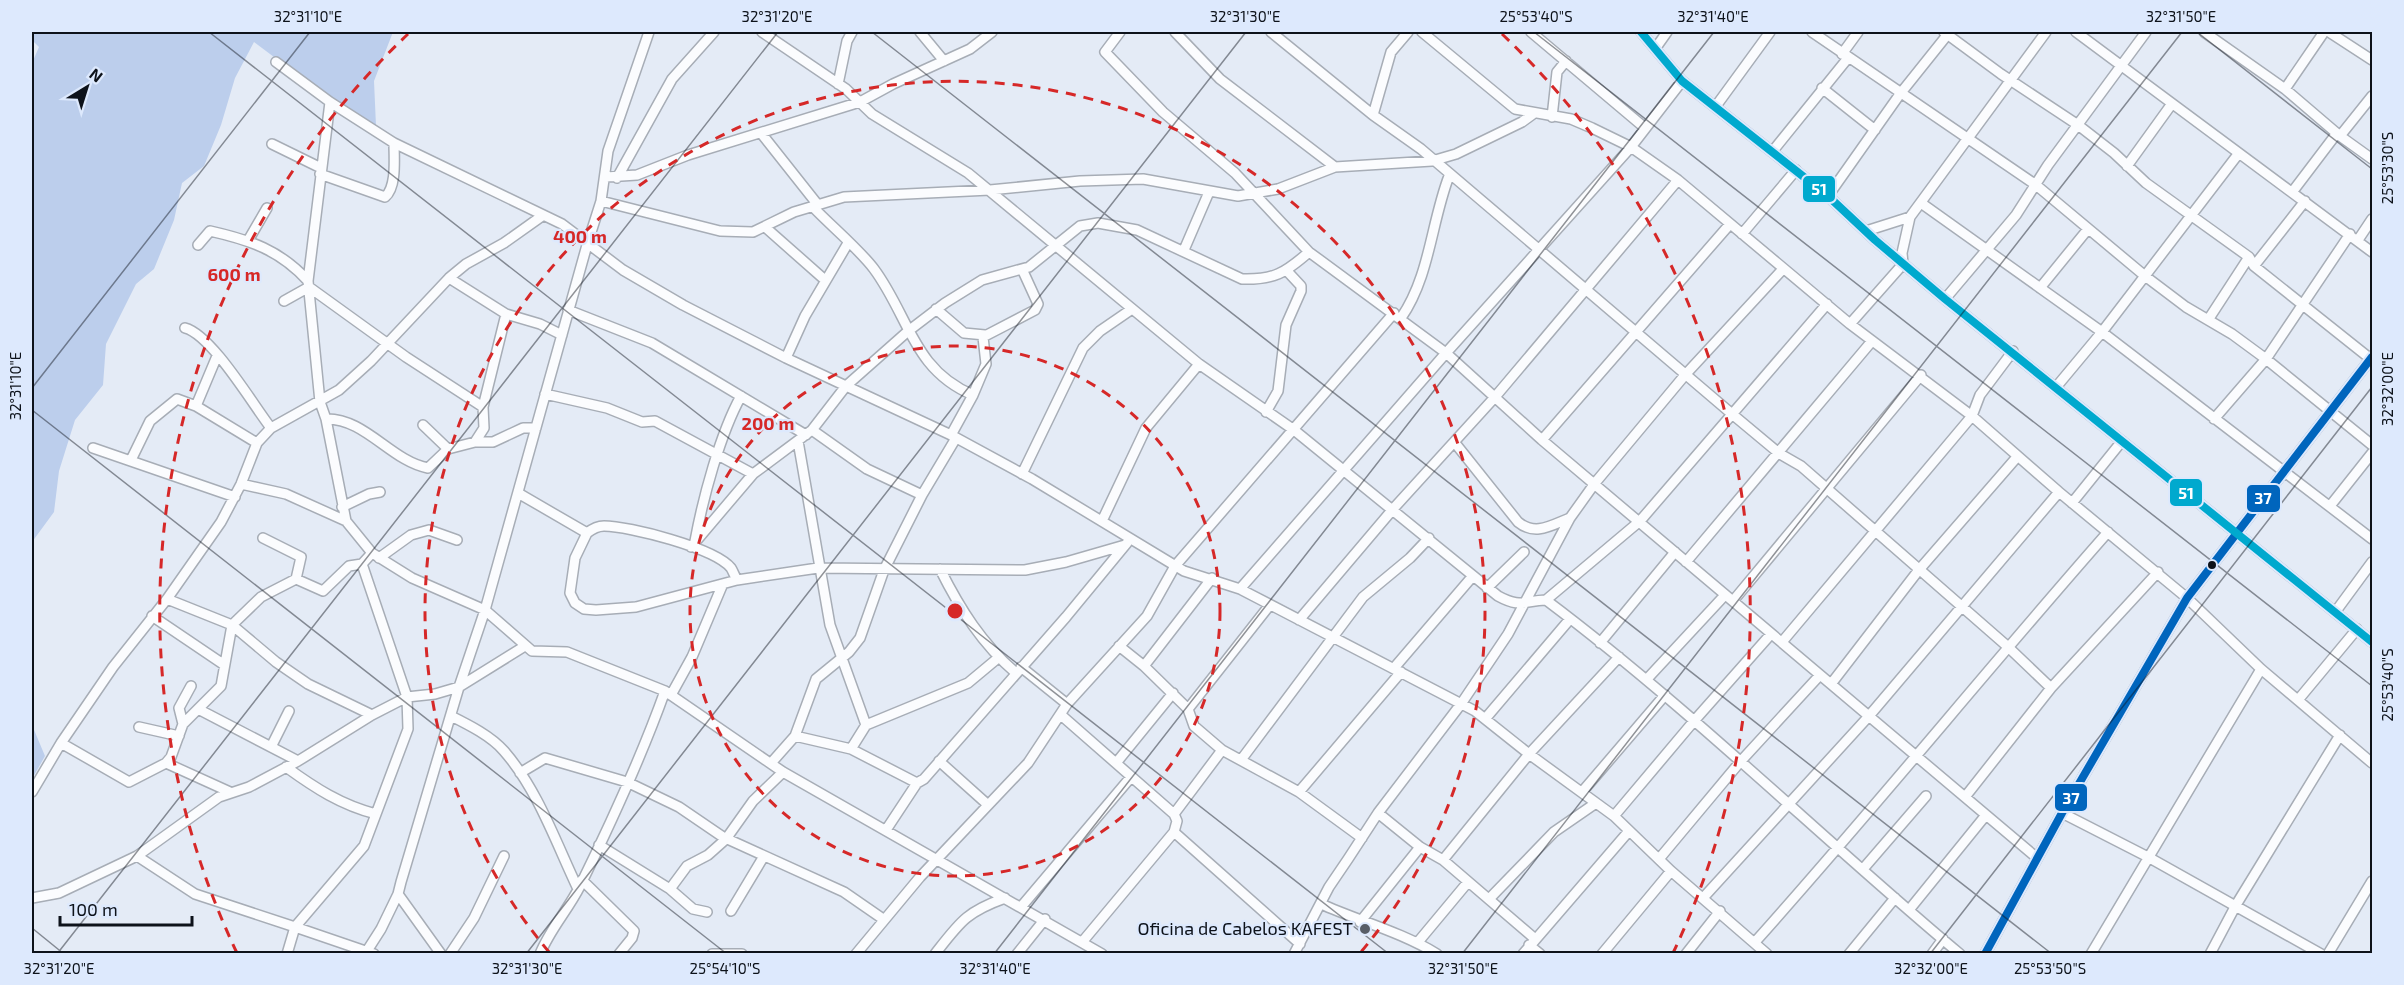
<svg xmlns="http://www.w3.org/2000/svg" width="2404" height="985" font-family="'Exo 2',sans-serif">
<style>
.green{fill:#bcceec}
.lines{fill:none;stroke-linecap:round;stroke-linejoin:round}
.minor-casing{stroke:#a7adb6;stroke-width:12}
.minor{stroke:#fbfcfe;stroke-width:9}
.bus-1-casing{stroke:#dde9fd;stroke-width:12}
.bus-2-casing{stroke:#dde9fd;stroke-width:12}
.bus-1{stroke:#0065bd;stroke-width:8}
.bus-2{stroke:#00a9ce;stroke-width:8}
.ticks{fill:none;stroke:#0d121a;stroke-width:1.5;stroke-opacity:0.45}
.ring{fill:none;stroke:#d62828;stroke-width:3;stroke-dasharray:10 8}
.bus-dot{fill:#0d121a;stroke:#dde9fd;stroke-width:2}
.poi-dot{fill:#585e67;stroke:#dde9fd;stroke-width:2}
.labels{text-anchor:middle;stroke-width:4.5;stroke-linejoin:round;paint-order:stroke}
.poi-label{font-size:18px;fill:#0d121a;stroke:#dde9fd;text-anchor:end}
.centre{fill:#d62828;stroke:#dde9fd;stroke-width:3}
.ring-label{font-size:18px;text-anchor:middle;font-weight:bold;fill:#d62828;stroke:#dde9fd;stroke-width:4.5;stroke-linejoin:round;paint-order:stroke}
.line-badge{stroke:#dde9fd;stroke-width:2}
.badge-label{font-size:16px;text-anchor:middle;font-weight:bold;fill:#fff}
.neatline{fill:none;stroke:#0d121a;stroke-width:2}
.ticks-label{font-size:15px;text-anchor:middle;fill:#0d121a}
</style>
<rect width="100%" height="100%" fill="#e4ebf6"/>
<path class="green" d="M32,32h361l-19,49 2,45 -66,-42 -56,-42 -19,36 -14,47 -17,41 -22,17 -8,37 -20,49 -18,15 -30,60 -3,41 -28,35 -16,51 -5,41 -22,30v-479l7,-16 -7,-7z
M32,725l13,31 -13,23z"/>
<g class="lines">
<defs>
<path id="minor" d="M762,32l84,57 26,25 96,59 231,191 95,66 204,166c22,12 25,5 48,4 145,109 274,237 414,354
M920,32l24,29
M1120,32l-15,20 58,60 72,61 74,79 137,101 96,87 495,418
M1175,32l45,47 115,88
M1271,32l102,83 48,34 311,265 48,40 21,12 206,180 44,42
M1422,32l93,77 56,10 21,9 39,19 47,33 172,144 122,92 87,76 128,106 74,71 111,94
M1531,32l114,96
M1641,32l41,49 146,115 47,44 70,59 427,343
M1812,32l224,153 109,91 41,31 46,27 34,25 106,86
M1944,32l57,42 77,51 36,28 32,30 103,74 5,9 118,94
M2076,32l296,220
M2204,32l81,57 55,47 32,23
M2329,32l43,28
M1655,49l12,-17
M1842,54l16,-22
M276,62l54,40 64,41 168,81 61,46 60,35 103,53 165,77 81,44 152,92 56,18 235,122 54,43 85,62 57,55 96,83
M838,84l9,-43 5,-9
M1822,88l53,42
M2285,89l39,-57
M1716,106l54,-74
M1373,115l18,-63 17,-20
M1552,117l5,-45 9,-11
M761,133l57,72
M2340,136l32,-40
M272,144l49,24
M1772,152l76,-94
M2127,166l44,-61
M320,174l65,23c12,-10 9,-39 9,-54
M606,177l31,-2 51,-20 172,-53 33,-18 77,-35 22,-17
M617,178l55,-99 42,-47
M2293,191l44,-58
M1828,196l72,-102 48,-60
M601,201l119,30 33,1 41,-20 50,-15 146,-7 90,-9 63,-2 95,17 40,-7 57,-22 97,-6 24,-7 66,-32 11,-8
M1921,203l181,129 270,207
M813,207c17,18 47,43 61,62 35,47 39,101 99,126
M765,227l60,53
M1866,231l44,-14
M1742,234l54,-64
M249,239l18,-31
M2358,240l14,-21
M198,245l12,-14c40,9 70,19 98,50
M1184,250l25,-58
M2254,266l51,-65
M449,278l57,36 34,10 22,11
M2040,288l48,-59
M1945,299l71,-84 32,-50 98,-133
M284,301l25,-14 97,70 77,50 1,21 -9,14
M936,309l28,24 21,2
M568,310l84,33 154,92
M1401,318c29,-42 30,-95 48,-142
M2208,320l41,-63
M1850,324l53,-60 -1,-11 8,-36 136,-185
M185,328c27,7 68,77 86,100
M786,358l19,-42 43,-73
M2057,386l45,-54 137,-179
M545,394l62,14 35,14 13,-1 98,53
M196,406l21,-50
M483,407l23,-93
M1266,412l12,-21 8,-66 15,-34v-5l-14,-15
M326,419c39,-1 65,42 102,49l20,-19 27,-7h18l30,-14h13
M2214,419l52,-60 84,-125
M423,425l25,24
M812,430l55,39 55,26
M951,435l22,-40 13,-31 -3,-27 52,-27 3,-6 -16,-35
M1542,440l188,-216
M798,441l32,184 36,100
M1455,443l63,79c17,14 32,4 52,-4
M93,448l142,49
M131,460l19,-39 27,-22 19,7 61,37
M1022,474l61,-126 17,-17 32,-22
M241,484l45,10 60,27
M518,493l69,40
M2072,503l50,-62
M2330,506l42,-53
M342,507l27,-13 11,-2
M1102,521l44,-93 53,-64
M263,538l38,19 -5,22
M695,541c8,-43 25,-107 46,-145
M691,547l62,-73 59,-44 34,-44 61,-54 38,-29 37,-23 47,-13 51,-41 18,-3 39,7 105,49c32,1 43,-6 67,-27
M372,553l40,25 73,32 47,41 35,1 98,39 118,81 319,182
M379,558l32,-23 18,-5 28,10
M1686,562l186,-221
M940,569c20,40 42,75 76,104
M1212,578l-68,88 44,43 6,17 28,24 77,42 63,46
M737,580c-2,-3 -4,-9 -6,-12 -16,-20 -102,-42 -127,-42 -7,0 -12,3 -17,7l-12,25 -5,35 5,10 9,6 12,1 40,-3 101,-27 81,-12 207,2 41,-8 59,-17
M1487,588l37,-36
M1240,589l206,-236 185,-206 51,-66
M167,599l65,26 44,37 32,22 64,31
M1546,600l94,-79 187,-217
M1733,601l188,-226
M2336,611l36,-49
M152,616l71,48
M1299,620l94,-111 102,-112 183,-217
M1782,642l190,-226 8,-21 33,-44
M1600,643l75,-91
M1119,646l25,20
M1021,667l46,37
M1394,668l78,-91
M1647,679l78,-84
M1831,684l87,-113 99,-114
M671,695l21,-38 30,-71
M2298,700l59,-71
M198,709l100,52
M1188,709l81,-103
M1061,715l113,99 3,7 -3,11 -91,109
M451,716c18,9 40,20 53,35 34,39 52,92 74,138
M1485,719l85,-100
M183,724l-4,-16 12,-22
M139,727l40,9
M795,736l56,13 66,34 7,-4 142,-162 61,-74
M61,743l68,39 37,-19 5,-6 12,-33 38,-38 11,-61 29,-28 35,-18 27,12 26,-25 13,-2
M271,747l18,-36
M851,749l15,-24 102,-42 30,-25
M1241,760l122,-163 47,-39 19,-20
M939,761l48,43
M772,762l23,-26 21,-57 33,-27 11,-14 24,-68 38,-75 34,-57
M166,763l64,29
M1116,763l57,-70
M286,767c29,21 55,38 90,47
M520,773l25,-15 82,24 52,25 44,30 121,55 39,27
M32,792l29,-49 52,-76 54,-68 54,-77 20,-38 16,-41 14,-15 68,-38 32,-29 78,-83 17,-14 38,-21 38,-27
M1299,792l102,-120
M1582,792l83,-97
M1965,797l86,-109 107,-116
M1378,813l42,34 23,13 91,78
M2062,813l86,44 173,97
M1174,814l48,-64
M1614,816l80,-95 77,-87
M886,830l31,-47
M1174,832l126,112
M599,845l71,44 23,20 14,3
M137,856l58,38 100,33 69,-81 44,-117 -1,-32 -45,-133 10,-11 -26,-32 -20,-102 -6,-17 -12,-121 22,-179
M1659,859l81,-97 80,-87
M1443,860l86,-106 90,-97
M1863,869l63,-73
M582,880l52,51 -2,7 -13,16
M670,889l17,-23 21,-11 18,-16 27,-38 30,-29
M32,898l27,-5 78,-37 82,-59 30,-10 49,-26 74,-46 35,-18 28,-3 24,-7 26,-77 102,-365 14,-44 7,-50 41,-119
M1490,898l64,-66 42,-29
M1703,898l166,-182 190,-224
M1321,904c38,17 80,28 116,50
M1021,907l110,-130
M1909,910l77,-95
M731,911l33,-55
M1360,922l60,-75
M1418,942l50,-60
M1755,942c120,-134 234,-275 353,-410
M1529,945l11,9
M287,954l8,-27 79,27
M365,954l16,-25 17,-35
M441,954l-43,-60 3,-12 58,-195 66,-41
M450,954l24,-36 30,-62
M540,954c10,-25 28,-44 40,-68 31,-63 61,-128 85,-195
M712,954h30
M856,954l64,-77 108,-114 39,-59 80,-88 28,-50 219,-253
M935,954c25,-32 31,-42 70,-56
M1017,954l28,-35
M1294,954l35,-67 19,-28 30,-46 83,-109 47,-70 62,-116 25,-35 90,-108 98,-106
M1523,954l106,-123
M1602,954l69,-83
M1686,954l34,-43
M1849,954l46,-56
M1932,954l11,-15
M1985,954l77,-141 125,-215 185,-241
M2091,954l170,-285
M2210,954l26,-49 104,-170
M2328,954l44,-73"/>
</defs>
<use href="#minor" class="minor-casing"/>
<use href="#minor" class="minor"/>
<defs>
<path id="bus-1" d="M1985,954l77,-141 125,-215 185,-241"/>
<path id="bus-2" d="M1641,32l41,49 146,115 47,44 70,59 427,343"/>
</defs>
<use href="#bus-1" class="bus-1-casing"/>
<use href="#bus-2" class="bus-2-casing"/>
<use href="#bus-1" class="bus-1"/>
<use href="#bus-2" class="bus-2"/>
</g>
<path class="ticks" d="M209,32l1180,922M872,32l1180,922M1534,32l838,654M2197,32l175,137M32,388l278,-356M32,410l695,544M32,928l32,26M57,954l721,-922M526,954l720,-922M994,954l720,-922M1462,954l720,-922M1930,954l442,-567"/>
<g class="ring">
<circle cx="955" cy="611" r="265"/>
<path d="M549 952A530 530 0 1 1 1361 952"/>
<path d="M237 953A795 795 0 0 1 408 34M1502 34A795 795 0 0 1 1673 953"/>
</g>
<circle class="bus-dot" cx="2212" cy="565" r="5"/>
<circle class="poi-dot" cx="1365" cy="929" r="6"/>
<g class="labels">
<g class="poi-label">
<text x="1353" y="935">Oficina de Cabelos KAFEST</text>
</g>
</g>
<circle cx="955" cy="611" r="9" class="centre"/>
<g class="ring-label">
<text x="580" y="243">400 m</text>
<text x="234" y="281">600 m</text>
<text x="768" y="430">200 m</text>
</g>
<g class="line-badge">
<rect x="1802" y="175" width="34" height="28" rx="6" fill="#00a9ce"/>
<rect x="2169" y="478" width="34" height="29" rx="6" fill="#00a9ce"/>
<rect x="2246" y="484" width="35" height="29" rx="6" fill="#0065bd"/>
<rect x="2054" y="783" width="34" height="29" rx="6" fill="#0065bd"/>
</g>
<g class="badge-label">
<text x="1819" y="195">51</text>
<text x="2186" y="499">51</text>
<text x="2263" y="504">37</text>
<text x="2071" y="804">37</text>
</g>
<rect width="2404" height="985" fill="none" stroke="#dde9fd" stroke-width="66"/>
<g transform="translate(87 87) rotate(38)" stroke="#dde9fd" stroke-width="4.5" paint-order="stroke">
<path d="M0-4.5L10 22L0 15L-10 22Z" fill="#0d121a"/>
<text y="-9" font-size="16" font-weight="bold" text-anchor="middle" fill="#0d121a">N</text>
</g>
<path d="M60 916v9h132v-9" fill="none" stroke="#0d121a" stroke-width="3"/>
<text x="69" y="916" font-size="18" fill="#0d121a" stroke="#dde9fd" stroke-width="4.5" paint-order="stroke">100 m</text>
<rect x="33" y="33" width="2338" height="919" class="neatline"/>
<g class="ticks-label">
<text x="308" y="22">32°31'10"E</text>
<text x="777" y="22">32°31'20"E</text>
<text x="1245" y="22">32°31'30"E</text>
<text x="1536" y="22">25°53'40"S</text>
<text x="1713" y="22">32°31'40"E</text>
<text x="2181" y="22">32°31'50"E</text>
<text transform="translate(2388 168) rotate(-90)" y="5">25°53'30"S</text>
<text transform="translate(16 386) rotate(-90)" y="5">32°31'10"E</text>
<text transform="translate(2388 389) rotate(-90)" y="5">32°32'00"E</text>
<text transform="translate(2388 685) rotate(-90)" y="5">25°53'40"S</text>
<text x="59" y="974">32°31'20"E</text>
<text x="527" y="974">32°31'30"E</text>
<text x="725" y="974">25°54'10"S</text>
<text x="995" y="974">32°31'40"E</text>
<text x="1463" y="974">32°31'50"E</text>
<text x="1931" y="974">32°32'00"E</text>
<text x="2050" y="974">25°53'50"S</text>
</g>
</svg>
